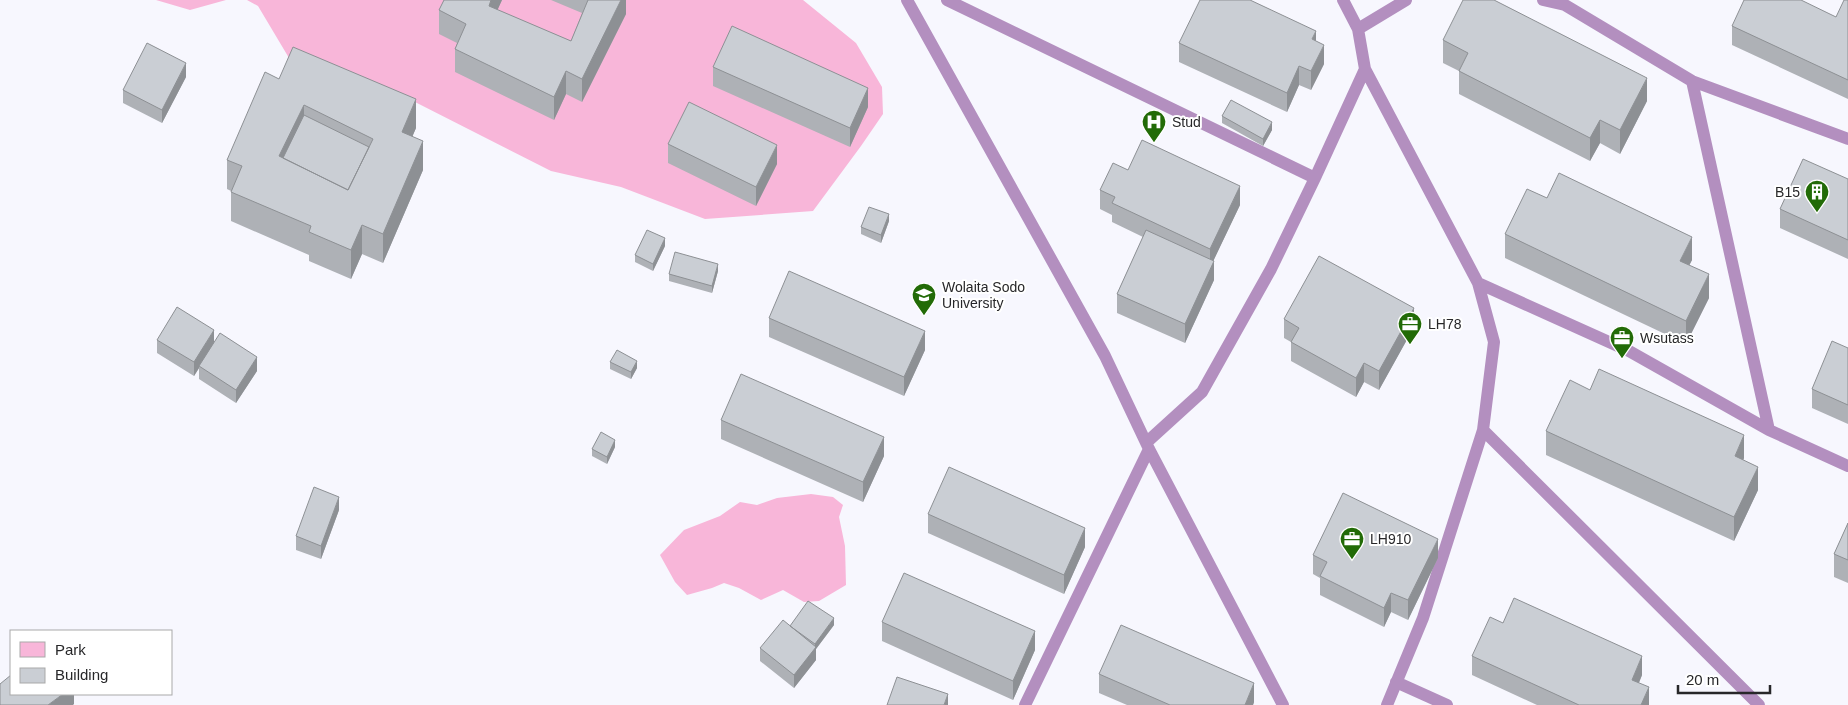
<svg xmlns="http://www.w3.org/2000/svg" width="1848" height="705" font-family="Helvetica,sans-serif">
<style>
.green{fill:#f8b6d9}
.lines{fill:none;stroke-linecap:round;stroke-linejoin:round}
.lane{stroke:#b38fbf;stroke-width:12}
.wall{fill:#aeb1b6}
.shaded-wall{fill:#8d9094}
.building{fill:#caced4;stroke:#8d9094;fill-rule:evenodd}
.labels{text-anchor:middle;stroke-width:4;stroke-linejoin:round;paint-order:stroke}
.poi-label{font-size:14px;fill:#272729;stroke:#fff;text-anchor:start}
</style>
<rect width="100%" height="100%" fill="#f7f7fe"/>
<path class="green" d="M156,0h70l-36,10z
M247,0h556l53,43 26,44 1,27 -22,32 -48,65 -108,8 -84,-32 -70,-16 -136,-69 -126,-44 -31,-52z
M811,494l22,3 10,8 -4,12 6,29 1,39 -27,16 -15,1 -21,-12 -22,10 -22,-12 -15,-5 -12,5 -25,7 -12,-13 -15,-27 24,-25 36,-14 20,-14 17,3 20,-7z"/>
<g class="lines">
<path class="lane" d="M907,0l198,356 44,93 134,256
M947,0l368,178
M1343,0l15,29 7,40 113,214 16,59 -11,88 -60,188 -36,87
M1543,0l22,5 127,76 156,58
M1358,29l48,-29
M1692,81l77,349
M1478,283l151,68 140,79 79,36
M1483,430l276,275
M1147,442l55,-50 69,-123 44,-91 50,-109
M1396,682l51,23
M1025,705l124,-256"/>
</g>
<path class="wall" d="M444,0h58l-5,10 74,31 11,-28 -31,-13h75v14l-44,88 -16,-8 -12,26 -99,-48v-23l2,-6 -18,-9v-24z
M1848,0v99l-116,-54v-19l104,-9z
M1443,40l204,61 -27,53 -20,-11 -10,18 -131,-67v-23l-16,-8z
M1316,41l8,23 -13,26 -12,-5 -12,27 -108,-50v-19z
M713,67l155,40 -18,40 -137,-61z
M186,77l-24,46 -39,-20v-13z
M279,79l137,49 -4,9 11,33 -40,93 -21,-9 -11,25 -42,-18v-6l-78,-34v-30l-4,-2v-29z
M1222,116l50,14 -9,16 -41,-23z
M668,144l109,20 -21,42 -88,-43z
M1128,170l112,35 -27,56 1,19 -29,63 -68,-30v-19l26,-57 -31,-15v-7l-12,-6v-19z
M1848,179v80l-68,-31v-19z
M1547,198l145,62 -3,5 20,33 -23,46 -181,-86v-24z
M889,221l-8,22 -20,-9v-7z
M665,246l-12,25 -18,-9v-7z
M718,271l-6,22 -43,-12v-7z
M769,318l156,32 -21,46 -135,-59z
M1284,319l130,8 -35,63 -15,-8 -8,15 -65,-36v-19l-7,-4z
M157,340l57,3 43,28 -21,32 -37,-24v-11l-5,8 -37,-23z
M1848,348v76l-36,-16v-19z
M610,362l27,6 -6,11 -21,-10z
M721,420l163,36 -21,46 -142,-63z
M1546,431l198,27 -1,2 15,30 -24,51 -188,-86z
M615,447l-8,17 -15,-8v-7z
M339,510l-18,49 -25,-9v-14z
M928,514l157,33 -21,47 -136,-61z
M1848,523v60l-14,-6v-23z
M1313,555l125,3 -30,62 -17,-8 -7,15 -64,-32v-17l-7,-4z
M882,622l153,28 -22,50 -131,-59z
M834,625l-18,24v11l-22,28 -34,-27v-13l30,-22z
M1472,656l170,19 -3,8 10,22h-112l-65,-30z
M1099,674l155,28 -1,3h-126l-28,-12z"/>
<path class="shaded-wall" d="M491,0h11l-13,29v-23z
M621,0h5v14l-44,88v-23z
M1316,31v19l-4,-11z
M1324,45v19l-13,26v-19z
M186,63v14l-24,46v-13z
M1299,66v19l-12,27v-19z
M566,71v23l-12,26v-23z
M1647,78v23l-27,53v-24z
M868,88v19l-18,40v-19z
M416,99v29l-14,33v-29z
M304,105v29l-18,35 -7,-13z
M1600,120v23l-10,18v-23z
M1272,122v8l-9,16v-7z
M423,141v29l-40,93v-29z
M777,145v19l-21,42v-19z
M1240,186v19l-30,63v-19z
M889,214v7l-8,22v-8z
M362,225v29l-11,25v-29z
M1692,237v23l-12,24v-23z
M665,238v8l-12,25v-7z
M1214,261v19l-29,63v-19z
M718,264v7l-6,22v-7z
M1709,274v24l-23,46v-23z
M1414,308v19l-35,63v-19z
M214,330v14l-15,22v2l-5,8v-14z
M925,331v19l-21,46v-19z
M257,357v14l-21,32v-13z
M637,361v7l-6,11v-7z
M1364,363v19l-8,15v-19z
M1744,435v23l-9,22v-24z
M884,437v19l-21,46v-20z
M615,440v7l-8,17v-7z
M1758,467v23l-24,51v-24z
M339,497v13l-18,49v-13z
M1085,528v19l-21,47v-19z
M1438,539v19l-30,62v-20z
M1391,593v19l-7,15v-19z
M834,618v7l-18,24v11l-22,28v-13l21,-27v-4z
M1035,631v19l-22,50v-19z
M1642,656v19l-10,24v-19z
M1254,683v19l-1,3h-8z
M1649,687v18h-8z
M63,694h11v10l-1,1h-25z
M948,694v11h-4z"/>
<path class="building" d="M444,0h47l-2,6 82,35 17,-41h33l-39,79 -16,-8 -12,26 -99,-48 11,-25 -27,-14z
M1200,0h50l66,31 -4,8 12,6 -13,26 -12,-5 -12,27 -108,-50z
M1463,0h31l153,78 -27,52 -20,-10 -10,18 -131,-67 9,-18 -25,-13z
M1744,0h57l35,17 8,-17h4v80l-116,-54z
M732,26l136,62 -18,40 -137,-61z
M147,43l39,20 -24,47 -39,-20z
M293,47l123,52 -14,33 21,9 -40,93 -21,-9 -11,25 -42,-18 2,-6 -80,-34 11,-26 -15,-6 38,-88 14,7zM304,105l69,34 -25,51 -69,-34z
M1231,100l41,22 -9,17 -41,-23z
M689,102l88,43 -21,42 -88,-43z
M304,115l65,32 -21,43 -65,-32z
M1142,140l98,46 -30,63 -98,-46 3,-6 -15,-7 13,-27 15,7z
M1803,159l45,20v61l-68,-31z
M1559,173l133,64 -12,24 29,13 -23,47 -181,-87 22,-45 20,9z
M869,207l20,7 -8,21 -20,-8z
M647,230l18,8 -12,26 -18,-9z
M1146,230l68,31 -29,63 -68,-30z
M675,252l43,12 -6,22 -43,-12z
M1319,256l95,52 -35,63 -15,-8 -8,15 -65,-36 8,-14 -15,-9z
M789,271l136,60 -21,46 -135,-59z
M177,307l37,23 -20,32 -37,-22z
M220,333l37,24 -21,33 -37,-24z
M1832,341l16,7v57l-36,-16z
M617,350l20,11 -6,11 -21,-10z
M1599,369l145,66 -9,21 23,11 -24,50 -188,-86 24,-51 20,10z
M741,374l143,63 -21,45 -142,-62z
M601,432l14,8 -8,17 -15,-8z
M949,467l136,61 -21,47 -136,-61z
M314,487l25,10 -18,49 -25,-10z
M1343,493l95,46 -30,61 -17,-7 -7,15 -64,-32 7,-14 -14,-7z
M1848,523v37l-14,-6z
M904,573l131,58 -22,50 -131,-59z
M1514,598l128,58 -10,24 17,7 -8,18h-62l-107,-49 18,-39 13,6z
M808,601l26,17 -19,26 -25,-18z
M783,620l33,27 -22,28 -34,-27z
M1121,625l133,58 -9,22h-75l-71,-31z
M11,675v19h52l-15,11h-48v-21z
M897,677l51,17 -4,11h-57z"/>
<defs>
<symbol id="hospital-pin" viewBox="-11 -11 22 30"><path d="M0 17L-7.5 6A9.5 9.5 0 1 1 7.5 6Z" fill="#226b07" stroke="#fff"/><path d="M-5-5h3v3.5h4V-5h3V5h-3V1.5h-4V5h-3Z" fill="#fff"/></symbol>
<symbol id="building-pin" viewBox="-11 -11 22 30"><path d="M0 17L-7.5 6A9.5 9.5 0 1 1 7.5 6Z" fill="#226b07" stroke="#fff"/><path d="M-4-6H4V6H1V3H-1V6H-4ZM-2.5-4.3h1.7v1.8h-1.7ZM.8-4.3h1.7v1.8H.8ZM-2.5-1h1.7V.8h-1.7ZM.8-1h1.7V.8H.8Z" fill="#fff"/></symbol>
<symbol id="university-pin" viewBox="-11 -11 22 30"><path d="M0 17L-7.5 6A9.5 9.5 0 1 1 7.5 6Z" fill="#226b07" stroke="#fff"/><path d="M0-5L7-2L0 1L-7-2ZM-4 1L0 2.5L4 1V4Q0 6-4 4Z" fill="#fff"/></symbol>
<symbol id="office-pin" viewBox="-11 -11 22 30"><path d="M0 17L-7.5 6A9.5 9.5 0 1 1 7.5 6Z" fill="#226b07" stroke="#fff"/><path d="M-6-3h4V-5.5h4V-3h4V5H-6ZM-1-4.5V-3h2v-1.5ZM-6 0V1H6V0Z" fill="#fff"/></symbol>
</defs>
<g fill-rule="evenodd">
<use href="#hospital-pin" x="1140" y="108" width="28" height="38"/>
<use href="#building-pin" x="1803" y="178" width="28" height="38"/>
<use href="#university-pin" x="910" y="281" width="28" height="38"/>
<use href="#office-pin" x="1396" y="310" width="28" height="38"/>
<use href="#office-pin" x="1608" y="324" width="28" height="38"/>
<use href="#office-pin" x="1338" y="525" width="28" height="38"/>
</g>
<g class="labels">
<g class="poi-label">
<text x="1172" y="127">Stud</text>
<text x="1800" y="197" text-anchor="end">B15</text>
<text x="942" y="292">Wolaita Sodo<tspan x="942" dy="16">University</tspan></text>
<text x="1428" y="329">LH78</text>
<text x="1640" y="343">Wsutass</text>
<text x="1370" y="544">LH910</text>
</g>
</g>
<rect x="10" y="630" width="162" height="65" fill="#ffffff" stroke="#a9a9a9"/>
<rect x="20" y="642" width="25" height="15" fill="#f8b6d9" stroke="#a9a9a9"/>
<text x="55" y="655" font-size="15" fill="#272729">Park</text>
<rect x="20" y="668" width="25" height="15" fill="#caced4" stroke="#a9a9a9"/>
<text x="55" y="680" font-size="15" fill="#272729">Building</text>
<path d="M1678 685v8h92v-8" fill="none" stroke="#272729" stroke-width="2.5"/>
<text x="1686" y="685" font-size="15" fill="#272729" stroke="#ffffff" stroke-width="4" paint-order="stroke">20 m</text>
</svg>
